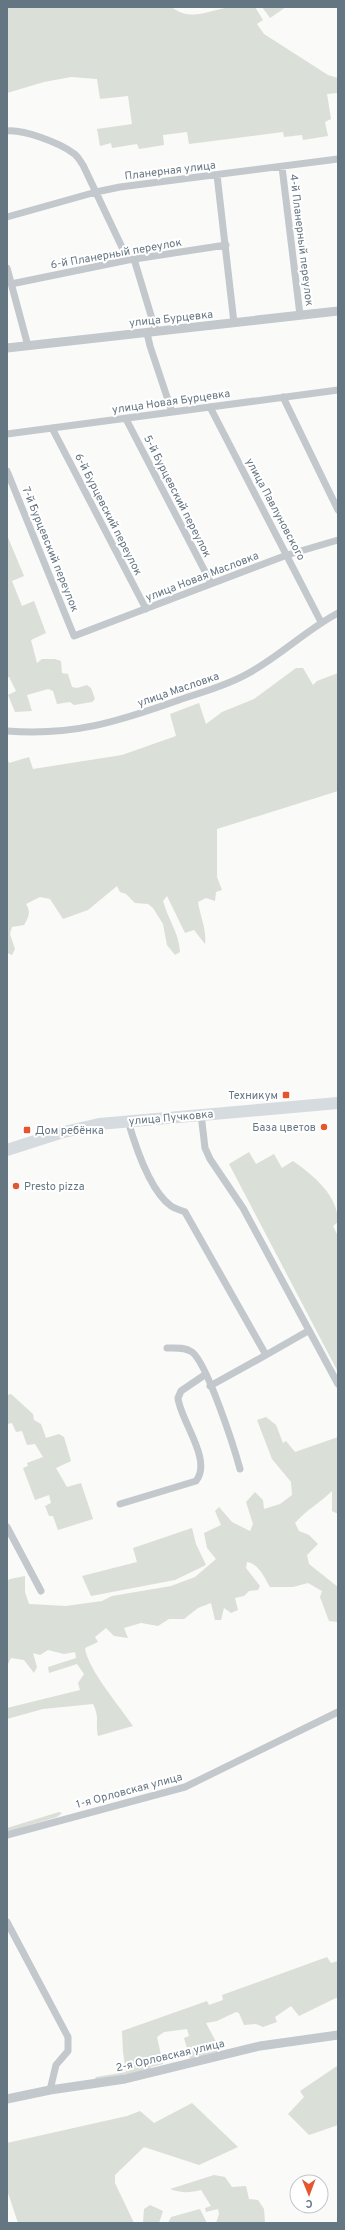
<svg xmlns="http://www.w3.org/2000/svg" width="345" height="2230" font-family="Overpass,sans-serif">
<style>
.green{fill:#dadfd7}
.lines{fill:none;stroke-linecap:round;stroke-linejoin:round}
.minor{stroke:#c3c8cc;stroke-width:7}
.tertiary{stroke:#c3c8cc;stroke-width:9}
.primary{stroke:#d6dbdf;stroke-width:12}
.poi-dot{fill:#e4572e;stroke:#fff;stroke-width:1.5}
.labels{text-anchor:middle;stroke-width:4;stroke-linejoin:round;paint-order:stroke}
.street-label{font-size:11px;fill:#657683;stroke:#fff}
.poi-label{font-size:11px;fill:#657683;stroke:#fff;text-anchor:end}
</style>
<rect width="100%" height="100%" fill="#fafaf8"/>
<path class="green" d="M7,7h164c23,16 37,2 62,0 7,-1 15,0 22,0l8,13 -6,4 7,10 64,41 10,3v15l-11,1 4,25 -6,3 3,14 -25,4 -1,-5 -18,2 -1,-5 -94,12 -2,-12 -24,3 1,10 -25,4 -2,-5 -25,4 -1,-5 -11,3 -3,-17 35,-5 -4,-28 -28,3 -3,-20 -26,-2 -27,5 -37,11z
M262,7h24l-16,11z
M7,535l17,41 -12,5 10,25 12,-5 12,32 -15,7 6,23 5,-4h13l6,2 1,12 6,1 4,13 5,1 10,-3 4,3 4,11 -3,3 -18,3 -4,-3 -13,2 -4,-13 -5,-2 -21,6 5,16 -17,1 -7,-17 8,-4 -7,-14h-2z
M296,668h7l10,17 4,-4 21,-8v118l-121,38v48l5,13 -6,2 -1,9 -9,-3 -8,4c2,14 9,28 7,42l-11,-14 -9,3 -18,-37 -4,5c5,18 16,32 17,51l-5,3 -8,-10 -4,-21 -10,-16 -5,-4 -13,-1 -9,-9 -6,-2 -3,-6 -29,24 -25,9 -13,-20 -10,-2 -14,7c5,8 3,13 -2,21l-12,2 -2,7 5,15 -3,6 -5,-2v-195l2,5 20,-6 4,12 89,-14 54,-19 -6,-22 29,-11 7,21 16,-12 32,-13z
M249,1152l7,12 18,-10 8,14 11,-7c20,14 45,34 45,61l-5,4 5,10v136l-109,-208z
M11,1394l22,20 1,6 7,4 5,14 13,-4 5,3 7,24 -15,7 11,19 14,-4 12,36 -35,11 -5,-14h-4l-4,-10 6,-3 -2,-8 -14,5 -12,-32 5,-2 -1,-3 16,-6 -8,-13 -8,1 -5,-14 -6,1 -4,-9 -5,1v-29z
M266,1417l10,8 7,18 3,-2 9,11 43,-15v77l-6,-3v-20c-12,12 -26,19 -37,32l4,8 10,4 9,9 -11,11 2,9 29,23v35l-9,-1 -9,-24 2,-6 -14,-8 -15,4h-23c-6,-10 -11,-23 -23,-25l-1,6 14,18 -2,4 -9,1 -5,5 -9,2 3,12 -7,3 -7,-5 -3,12h-6l-4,-17 -13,5 -14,11h-15l-11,7 -17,-3 -17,5 4,10 -14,-2 -8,-8 -11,9 3,5 -13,6c2,20 35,59 48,78l-35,10c-3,-14 2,-18 -5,-32l-50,5 -36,10v-11l73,-18 -2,-7 6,-9 -7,-10 -28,9 -1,-6 28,-9 -1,-6 -11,2 -16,-4 -8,5 -7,-2 4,14 -3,6 -10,-13 -13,-2 -4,8v-85l3,-2 15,-3v16l4,12 37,2 36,-5 10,-5 59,-10 24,-9 21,-18 -9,-11 -3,-15 17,-8 -6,-14 4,-4 13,15 18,9 3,-7 -7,-22 9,-10 8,8 1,9 16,-5 12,-9 -1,-13 -19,-23 -15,-39z
M192,1528l4,16 10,21 -31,15 -84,16 -9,-20 55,-14 -4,-14z
M59,1812l3,1 -5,4 -50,15v-4z
M327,1957l4,6 7,-2v36l-39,19 -8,-10 -16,11 2,5 -14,5 -7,-3 -12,1 -5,-12 -3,-1 -19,9 -11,2 15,28 -31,8 -6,-21 5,-2 -2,-7 -23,3 -7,5 6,27 -12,3 -1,3 -56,10 2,-3 30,-5 -3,-20 -1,-21 85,-30 2,4 14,-5 -1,-5z
M337,2066l1,59 -29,10 -21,-21 16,-17 -4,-6z
M192,2103l46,44 -39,18 -55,-18 -29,28v8l19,40h-116l-11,-33v-47l120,-27 13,-5 14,12z
M214,2175l11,2 7,10 14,-1 3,13 9,1 6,9 1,14h-49l3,-9 -1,-5 -12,3 -1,-4 6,-2 -10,-16c-12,3 -20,3 -31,-1z
M150,2205l13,6 -4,12h-16l1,-14z
M200,2209l7,14h-39l3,-6z"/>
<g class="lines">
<path class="minor" d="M7,131c16,-2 53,12 66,22 5,3 7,8 10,12l45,95
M282,167l18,148
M217,175l17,148
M7,217l89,-25 24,-5 218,-28
M134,259l22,73
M7,268l21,78
M11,284l117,-24 98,-15
M147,333l3,13 22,66
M283,397l55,113
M210,407l111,215
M126,419l85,164
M52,428l94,181
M7,434l331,-44
M7,471l67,165 213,-81 51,-15
M7,731c66,5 110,-9 172,-31 23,-8 47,-14 68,-26 32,-17 59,-44 91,-61
M201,1114l4,34 5,11 33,49 95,176
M128,1121c7,24 22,70 43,85 4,3 10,4 14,6l81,143 42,-24
M167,1348c8,0 18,-1 25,4 15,11 42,95 48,117
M210,1386l56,-31
M120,1504l76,-23c17,-21 -16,-61 -18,-83l3,-7 25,-17
M7,1527l34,64
M7,1835l178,-48 153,-75
M7,1922l61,115v14l-12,14 -6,25"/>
<path class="tertiary" d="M7,348l331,-37
M7,2099l43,-9 75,-11 135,-33 78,-11"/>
<path class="primary" d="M7,1150l53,-17 39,-9 239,-21"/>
</g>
<g class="poi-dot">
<rect x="282" y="1091" width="8" height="8" rx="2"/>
<circle cx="324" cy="1127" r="4"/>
<rect x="23" y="1126" width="8" height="8" rx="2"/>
<circle cx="16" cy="1186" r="4"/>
</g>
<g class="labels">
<g class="street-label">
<text transform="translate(170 170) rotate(-7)" y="4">Планерная улица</text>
<text transform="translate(302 240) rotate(83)" y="4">4-й Планерный переулок</text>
<text transform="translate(116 253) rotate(-10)" y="4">6-й Планерный переулок</text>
<text transform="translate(171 318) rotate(-6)" y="4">улица Бурцевка</text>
<text transform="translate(171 401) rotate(-8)" y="4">улица Новая Бурцевка</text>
<text transform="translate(178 496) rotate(63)" y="4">5-й Бурцевский переулок</text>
<text transform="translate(276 509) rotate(62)" y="4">улица Павлуновского</text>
<text transform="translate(109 514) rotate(63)" y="4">6-й Бурцевский переулок</text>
<text transform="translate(51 549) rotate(68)" y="4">7-й Бурцевский переулок</text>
<text transform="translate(202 576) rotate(-21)" y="4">улица Новая Масловка</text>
<text transform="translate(178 689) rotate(-19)" y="4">улица Масловка</text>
<text transform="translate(171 1117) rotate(-5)" y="4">улица Пучковка</text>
<text transform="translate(129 1790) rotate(-15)" y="4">1-я Орловская улица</text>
<text transform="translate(170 2055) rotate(-13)" y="4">2-я Орловская улица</text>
</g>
<g class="poi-label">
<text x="278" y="1099">Техникум</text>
<text x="316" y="1131">База цветов</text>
<text x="35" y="1134" text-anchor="start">Дом ребёнка</text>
<text x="24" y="1190" text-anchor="start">Presto pizza</text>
</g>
</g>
<rect width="345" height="2230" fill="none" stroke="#657683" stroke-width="16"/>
<g transform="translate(309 2194) rotate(179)"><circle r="19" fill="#ffffff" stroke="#c1c8cd"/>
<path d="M0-3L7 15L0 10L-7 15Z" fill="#e4572e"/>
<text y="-6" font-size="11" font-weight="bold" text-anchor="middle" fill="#657683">С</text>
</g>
</svg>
